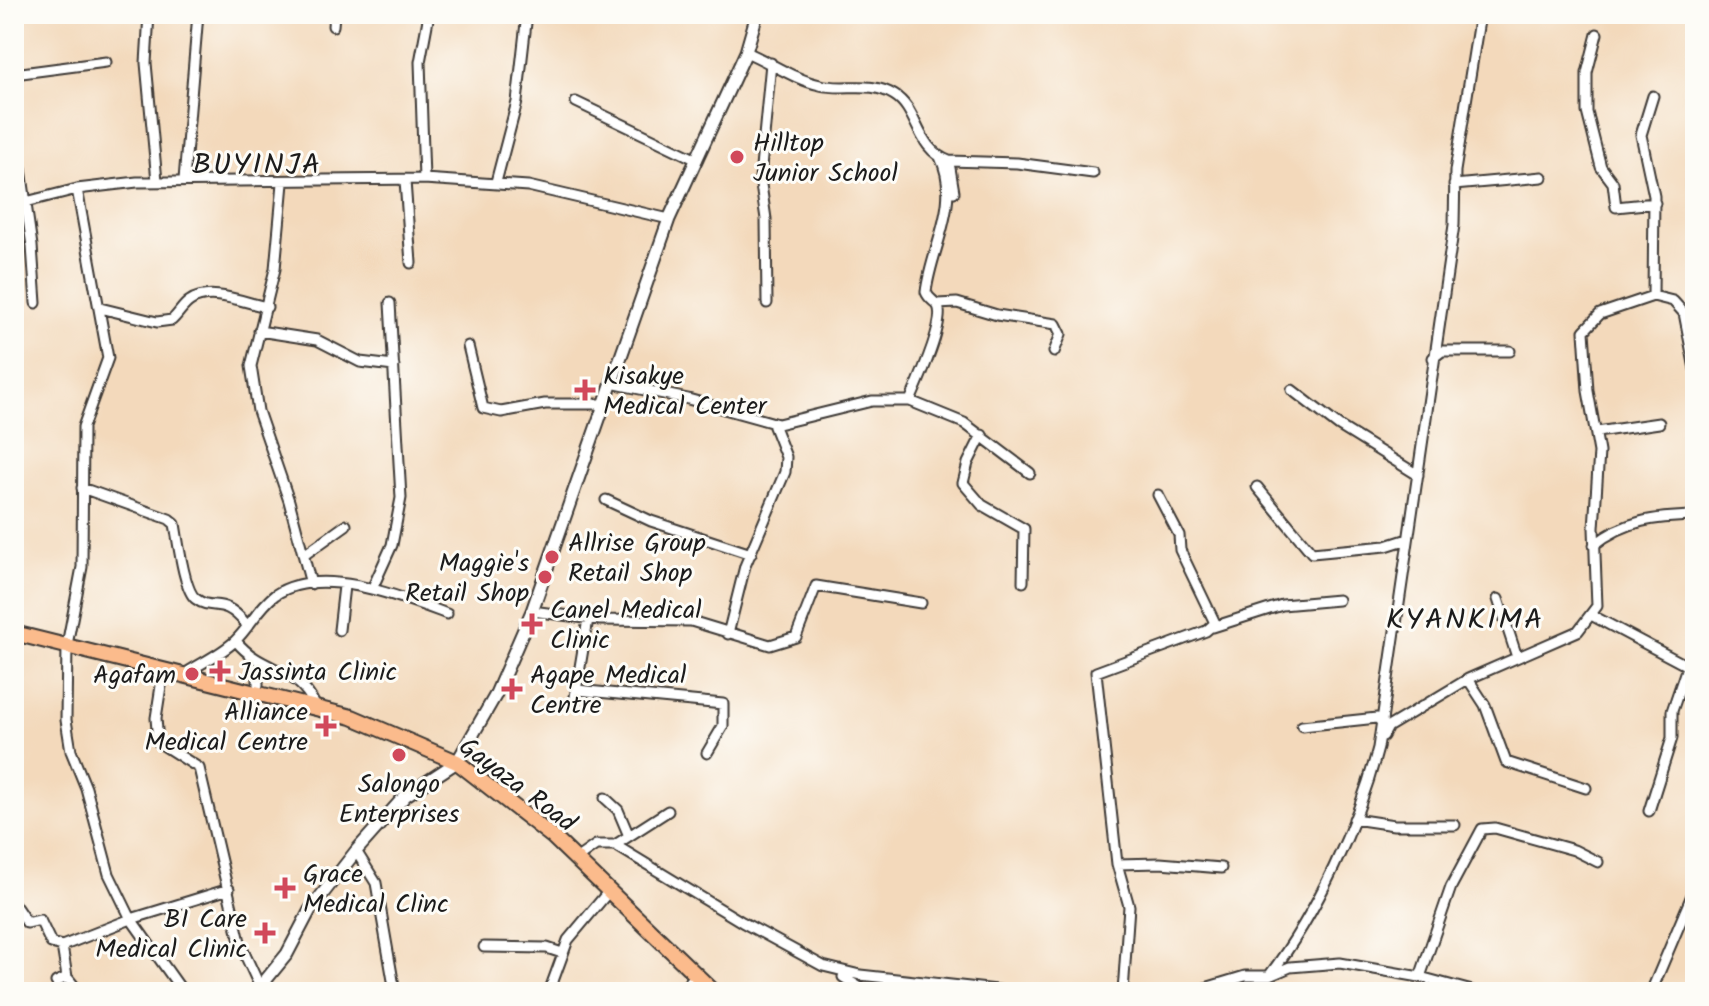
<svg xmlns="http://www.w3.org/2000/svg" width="1709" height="1006" font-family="Kalam,sans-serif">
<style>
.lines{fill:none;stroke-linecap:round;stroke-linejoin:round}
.minor-casing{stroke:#3c3834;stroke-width:13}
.tertiary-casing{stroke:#3c3834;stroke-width:15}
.primary-casing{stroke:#3c3834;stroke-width:18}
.minor{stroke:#fff;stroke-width:9}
.tertiary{stroke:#fff;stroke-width:11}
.primary{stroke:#fbbb8c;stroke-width:14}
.poi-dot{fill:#d1495b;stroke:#fdfcf7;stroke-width:3}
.labels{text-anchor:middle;stroke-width:6;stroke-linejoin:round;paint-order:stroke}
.poi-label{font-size:26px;fill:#1c1c1c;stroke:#fdfcf7;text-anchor:start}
.street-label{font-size:26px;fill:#1c1c1c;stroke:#fdfcf7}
.quarter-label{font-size:30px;letter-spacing:2px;fill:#1c1c1c;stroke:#fdfcf7}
</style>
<rect width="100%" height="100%" fill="#fdfcf7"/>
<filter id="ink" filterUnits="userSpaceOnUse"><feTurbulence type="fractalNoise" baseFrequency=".0125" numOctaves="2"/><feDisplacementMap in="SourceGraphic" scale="16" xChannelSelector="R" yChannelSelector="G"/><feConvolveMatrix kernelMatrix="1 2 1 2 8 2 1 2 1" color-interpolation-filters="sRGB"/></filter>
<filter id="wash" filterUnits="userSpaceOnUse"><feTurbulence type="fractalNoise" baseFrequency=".006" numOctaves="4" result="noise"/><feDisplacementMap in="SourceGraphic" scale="32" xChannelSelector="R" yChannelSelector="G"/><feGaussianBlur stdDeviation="1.8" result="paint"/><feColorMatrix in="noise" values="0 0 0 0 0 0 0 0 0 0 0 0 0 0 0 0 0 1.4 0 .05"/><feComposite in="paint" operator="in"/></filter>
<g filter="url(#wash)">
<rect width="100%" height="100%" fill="#f3d9bb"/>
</g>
<g filter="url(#ink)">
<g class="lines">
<defs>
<path id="minor" d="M149,14l-3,49 11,118
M333,26l1,-12
M1597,34l-10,39v39l14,55 12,16 3,24 39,-4
M746,52c24,10 49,28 74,33 25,6 50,-5 74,10 25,15 21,53 55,66l68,2 76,10
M14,74l92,-12
M1653,96l-12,39 13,61 -1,100
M576,102l121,58
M14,120l18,126 4,57
M950,168l4,24
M424,179l-4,-117 9,-48
M184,180l14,-166
M405,181l6,82
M496,182l21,-80 10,-88
M283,183l-8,86 -24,97 7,45 31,90 22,83
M1454,185l88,-8
M77,189l31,169 -25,69 -1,140 -15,78 -1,75 5,31 15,37 23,86 22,45 52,73
M14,205l63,-16 60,-7 287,-3 104,7 141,33
M767,303l-1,-84 -6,-41 11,-115
M937,304l20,-1 40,12 59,9 5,10 -7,18
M100,308l57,14 15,-2c7,-6 11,-15 18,-19 21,-14 55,2 77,6
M259,331l58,9 43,22 34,4
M468,346l15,62 18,4 44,-8h59
M1433,358l9,-7h68
M611,383l77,16 90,25 94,-23h38l54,22 66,50
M1292,390l47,36 79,49
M910,401c7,-16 36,-80 28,-95 -3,-5 -9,-6 -12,-14 5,-44 36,-90 14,-135
M1597,432l62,-9
M982,435l-14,28 -5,20 19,22 42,24 -1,53
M1257,487l55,66 74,-7 22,-7
M82,488l87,31 6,5c3,16 9,67 21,75 17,13 26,-4 50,25
M606,500l45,21 100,33
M1594,545c31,-25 62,-28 101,-29
M304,555l42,-30
M372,589l20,-44 9,-47 -11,-195
M1498,599l19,58
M532,611l68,9 91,1 79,24 26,-8 20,-51 105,17
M1593,616l102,54
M1213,627l69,-22 56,-5
M339,630l5,-44
M728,634l17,-68 40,-94 1,-15 -13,-33
M236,641c28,34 59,22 80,66
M183,675c16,-11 37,-20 52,-34 14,-13 23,-33 40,-46 45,-31 127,2 172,19
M1468,679l17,26 21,57 80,26
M258,685v-9
M161,686l-5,32 2,24 41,26 42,178 19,41
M577,690l146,14v22l-16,27
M574,703l14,-84
M1302,726l75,-8 7,6
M1383,736l5,-9 80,-48 110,-48 19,-25 -3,-78 5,-76 -11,-61 -4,-60 16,-17 53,-18 20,5 11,12 11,56
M605,798l13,12 11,26
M1649,811l23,-73v-27l15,-44
M1354,819l40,6h61
M615,845l53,-34
M356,851l20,32 19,109
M576,859l20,-14h19l127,77 81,44 37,9 155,17
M1117,864l43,-1 61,5
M14,904l13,19 13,-3 11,23 11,3 69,-27 98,-30
M484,947l63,1 15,5
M1269,976c48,-63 89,-152 109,-228l76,-523 1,-54 25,-157
M67,977l12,15
M843,977l24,15
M1420,977l31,-90 31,-58 13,-1 79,22 24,12
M56,982l11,-5 -5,-31
M549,992l19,-52 41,-49
M680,992l16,-17
M1123,992l6,-86 -12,-42 -21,-192 110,-41 9,-8 -35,-73 -1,-15 -21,-40
M1192,992l53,-16h24l21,-9 50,-4 80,14 56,15
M1651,992l44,-104"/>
<path id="tertiary" d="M256,992l31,-38 23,-44 46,-59 49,-55 52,-34 38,-66 37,-85 137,-392 77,-167 11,-38"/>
<path id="primary" d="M14,633l338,84 105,45 96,75 161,155"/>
</defs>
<use href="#minor" class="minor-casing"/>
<use href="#tertiary" class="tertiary-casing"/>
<use href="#primary" class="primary-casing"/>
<use href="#minor" class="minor"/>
<use href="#tertiary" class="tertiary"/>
<use href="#primary" class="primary"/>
</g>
</g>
<g class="poi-dot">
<circle cx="737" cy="157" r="8"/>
<path d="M581 378h8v8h8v8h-8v8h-8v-8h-8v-8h8z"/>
<circle cx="552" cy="557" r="8"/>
<circle cx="545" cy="577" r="8"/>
<path d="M528 612h8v8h8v8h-8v8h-8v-8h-8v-8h8z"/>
<path d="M216 659h8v8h8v8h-8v8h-8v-8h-8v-8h8z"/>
<circle cx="192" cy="674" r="8"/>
<path d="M508 677h8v8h8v8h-8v8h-8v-8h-8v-8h8z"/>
<path d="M322 714h8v8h8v8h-8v8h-8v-8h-8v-8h8z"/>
<circle cx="399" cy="755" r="8"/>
<path d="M281 876h8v8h8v8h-8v8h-8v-8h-8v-8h8z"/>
<path d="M261 921h8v8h8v8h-8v8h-8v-8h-8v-8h8z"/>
</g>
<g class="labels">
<g class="poi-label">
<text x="753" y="151">Hilltop<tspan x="753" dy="30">Junior School</tspan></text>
<text x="603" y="384">Kisakye<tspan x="603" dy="30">Medical Center</tspan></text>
<text x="568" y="551">Allrise Group<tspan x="568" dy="30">Retail Shop</tspan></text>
<text x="529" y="571" text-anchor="end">Maggie's<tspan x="529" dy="30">Retail Shop</tspan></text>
<text x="550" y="618">Canel Medical<tspan x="550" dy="30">Clinic</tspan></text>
<text x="238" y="680">Jassinta Clinic</text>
<text x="176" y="683" text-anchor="end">Agafam</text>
<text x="530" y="683">Agape Medical<tspan x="530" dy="30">Centre</tspan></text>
<text x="308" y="720" text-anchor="end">Alliance<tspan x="308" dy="30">Medical Centre</tspan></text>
<text x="399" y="792" text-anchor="middle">Salongo<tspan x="399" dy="30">Enterprises</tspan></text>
<text x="303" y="882">Grace<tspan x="303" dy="30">Medical Clinc</tspan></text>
<text x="247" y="927" text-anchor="end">BI Care<tspan x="247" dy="30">Medical Clinic</tspan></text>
</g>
<g class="street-label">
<text transform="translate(518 784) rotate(37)" y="9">Gayaza Road</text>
</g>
<g class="quarter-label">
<text x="257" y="174">BUYINJA</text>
<text x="1465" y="629">KYANKIMA</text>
</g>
</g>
<rect width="1709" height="1006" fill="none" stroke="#fdfcf7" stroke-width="48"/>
</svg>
